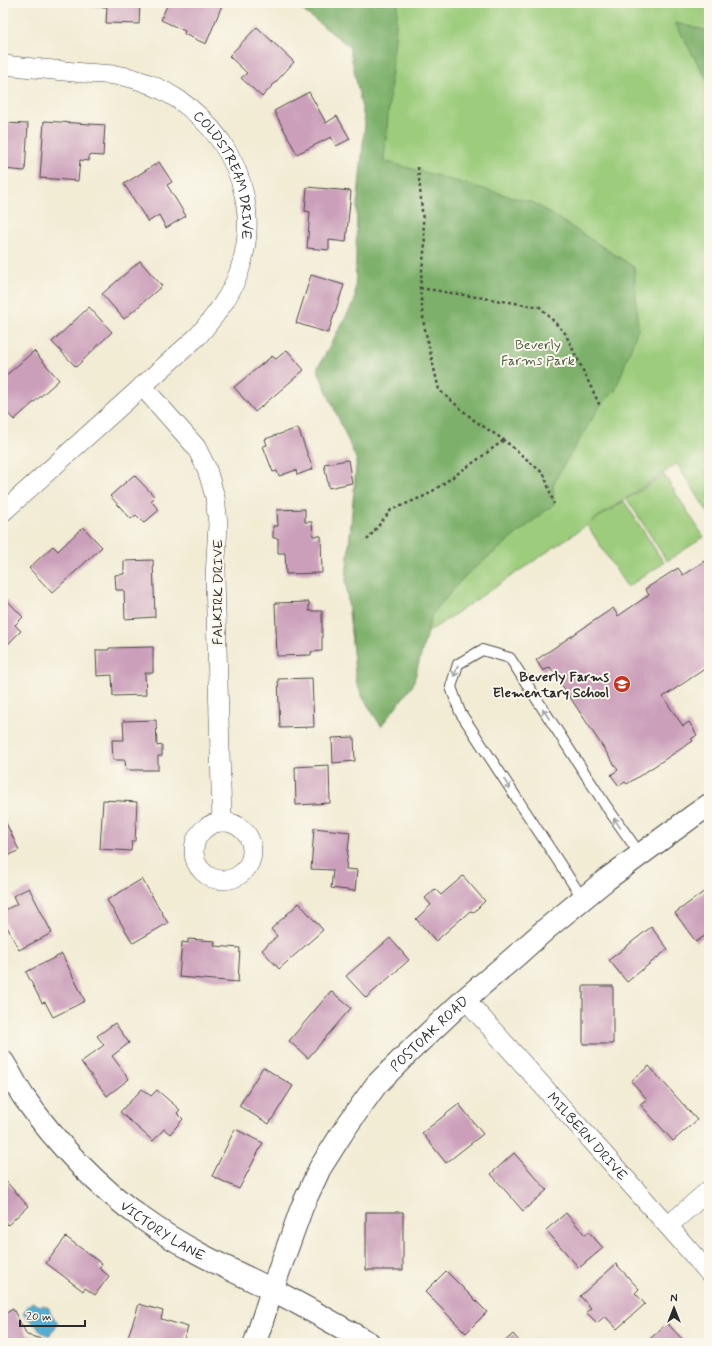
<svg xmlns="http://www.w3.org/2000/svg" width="712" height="1346" font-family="Mynerve,sans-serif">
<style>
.green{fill:#9ccc7b;stroke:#647c53}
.forest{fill:#7db06b;stroke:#546e4b}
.water{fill:#53aed1;stroke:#3f6c7e}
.building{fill:#cb9fba}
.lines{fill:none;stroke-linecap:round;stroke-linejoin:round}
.service-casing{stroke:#494844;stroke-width:12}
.minor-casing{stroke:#494844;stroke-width:20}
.tertiary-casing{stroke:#494844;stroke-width:24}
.path{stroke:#494844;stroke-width:2.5;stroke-dasharray:3 3;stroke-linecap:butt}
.service{stroke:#fff;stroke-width:10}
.minor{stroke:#fff;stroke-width:19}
.tertiary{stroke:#fff;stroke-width:22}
.oneway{stroke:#a0a0a0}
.labels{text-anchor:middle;stroke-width:4;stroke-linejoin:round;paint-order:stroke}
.street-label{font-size:14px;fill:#2b2b2b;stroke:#fbf7ec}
.park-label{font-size:14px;fill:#4d5b43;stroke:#fbf7ec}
.poi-label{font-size:14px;font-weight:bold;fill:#2b2b2b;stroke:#fbf7ec;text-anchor:end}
</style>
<rect width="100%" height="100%" fill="#fbf7ec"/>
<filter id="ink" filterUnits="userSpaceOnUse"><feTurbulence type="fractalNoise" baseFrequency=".025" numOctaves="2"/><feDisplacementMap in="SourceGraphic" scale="8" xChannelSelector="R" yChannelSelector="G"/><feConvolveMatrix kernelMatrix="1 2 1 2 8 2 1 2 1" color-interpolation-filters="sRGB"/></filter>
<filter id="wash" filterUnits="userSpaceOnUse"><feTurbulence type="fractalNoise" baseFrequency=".012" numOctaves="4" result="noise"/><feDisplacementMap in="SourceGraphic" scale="16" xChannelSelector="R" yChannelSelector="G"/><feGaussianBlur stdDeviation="0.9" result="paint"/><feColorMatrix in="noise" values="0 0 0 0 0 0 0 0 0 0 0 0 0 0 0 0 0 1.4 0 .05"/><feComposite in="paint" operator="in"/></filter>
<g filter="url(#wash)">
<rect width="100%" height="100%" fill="#f2ecd5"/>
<path class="green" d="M396,3h313v511l-32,-50 -86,58 33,-21 40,62 -37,24 -40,-62 -231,156 -10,-100z
M664,475l40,62 -37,24 -40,-62z"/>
<path class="forest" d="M293,3h105l-14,158 150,42 100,64 4,62 -23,62 -15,15 -41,67 -6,13 1,18 -88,71 -34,39 -19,71 -32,41 -19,-30 -6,-15 -10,-100 11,-120 -40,-92 38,-69 2,-92 8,-85 -16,-77z
M675,23l34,8v53z"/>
<path class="water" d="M32,1302l8,4 3,-1 6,3c0,7 7,10 9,16l-8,11h-3l-7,-4c-3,-7 -12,-11 -17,-17l5,-8z"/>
<g id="blocks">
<path class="building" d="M83,3h57l-1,21 -33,-1 1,-16 -24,-1z
M168,3h55l-17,41 -22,-10 1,-3 -24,-11z
M257,27l37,35 -32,35 -21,-19 6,-5 -18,-17z
M309,92l17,31 11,-7 13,23 -14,7 -5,-9 -34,17 -23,-43z
M44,121l61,4 -2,31 -14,-1v6l-9,-1 -2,21 -38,-3z
M3,123l25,1 -3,47 -22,-2z
M159,162l13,20 -5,3 19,31 -20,12 -7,-13 -11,7 -24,-38z
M307,187l44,4 -5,51 -17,-2v10l-22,-2 3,-36 -5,-1z
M140,261l22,25 -38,33 -22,-25z
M311,275l33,10 -16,48 -32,-10z
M89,307l23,25 -36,35 -24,-25z
M287,350l17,20 -49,42 -21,-25 38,-31 4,3z
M34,351l25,29 -45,40 -11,-12v-30z
M298,428l15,41 -16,6 -1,-5 -17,6 -2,-5 -4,1 -10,-26 4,-1 -2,-6z
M348,460l4,23 -23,5 -5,-24z
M134,475l21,22 -4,4 8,9 -15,13 -8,-8 -5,4 -21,-23z
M305,509v13h7l1,14h8l1,37 -36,1 -1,-21h-7v-15h-5v-12h5l-1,-16z
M83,527l19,20 -50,46 -23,-25 24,-22 5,5z
M709,558v108l-46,31 20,29 6,-4 8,13 -6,4 2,2 -66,43 -2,-2 -6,4 -8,-11 7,-5 -68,-103 -7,4 -7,-11 77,-52 5,8 31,-21 -4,-6 33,-21 5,7z
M153,560l2,57 -30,2 -1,-29h-8l-1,-15 9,-1v-13z
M3,596l20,21 -8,8 6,6 -18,18z
M309,602v9h13v40l-11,1v3l-34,1 -2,-53z
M153,647v26h-8l1,22 -33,1 -1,-21 -15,1 -1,-26h13v-2z
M3,652l4,5 -4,3z
M312,678l2,49 -34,1 -2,-49z
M156,720l1,26 5,-1v11h-4v14h-32l-1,-10h-12l-1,-20h12l-1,-19z
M354,737l1,24 -22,2 -1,-25z
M329,765l1,38 -34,2 -1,-38z
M103,800l34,2 -2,39h-3l-1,10 -31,-2z
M3,817l16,33 -16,9z
M314,828l36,4 -4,37 11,1 -2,21 -24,-3 2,-18 -22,-1z
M463,876l22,25 -11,11 -4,-1 -34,30 -20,-22 15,-14 -6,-7 10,-9 6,6z
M142,879l26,44 -35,20 -26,-43z
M29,888l23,45 -33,17 -16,-31v-8l14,-7 -4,-8z
M709,888v45l-13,9 -21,-29z
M299,903l24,27 -44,39 -17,-19 15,-14 -6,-7z
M651,927l17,22 -41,33 -18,-22z
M390,938l19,22 -43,38 -20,-22z
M188,939l27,2 -1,5 26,2 -2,34 -59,-5 3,-35 6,1z
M62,954l23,47 -32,16 -8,-15 -3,1 -16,-31z
M583,986h30v58h-30z
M331,991l20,17 -43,50 -19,-17z
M115,1023l14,20 -17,13 17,23 -22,17 -26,-34 23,-17 -7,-9z
M649,1066l48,54 -24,21 -33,-37 7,-5 -16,-18z
M263,1067l30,19 -24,38 -30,-18z
M142,1089l9,7 6,-6 23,20 -3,3 6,6 -13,15 -6,-5 -11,12 -33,-29z
M459,1104l24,30 -37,29 -24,-30z
M235,1129l28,14 -24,46 -27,-13z
M514,1153l33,37 -24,21 -32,-37z
M3,1178l25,28 -20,19 -5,-6z
M366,1212h37v58h-37z
M566,1213l19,22 4,-3 14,16 -24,20 -33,-38z
M66,1237l36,27 -3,4 10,8 -14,19 -10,-7 -2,3 -37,-28z
M616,1264l23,25 -4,4 10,11 -28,25 -12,-13 -8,7 -11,-11 5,-4 -11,-12z
M446,1271l41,41 -21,21 -41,-41z
M139,1304l24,7 -2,8 27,8 -5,16h-57z
M13,1309l14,26 18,5v3h-42v-28z
M667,1323l19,20h-31l-5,-4z
M513,1334l8,9h-18z"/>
</g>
</g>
<g filter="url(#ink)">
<use href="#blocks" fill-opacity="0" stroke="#494844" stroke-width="1"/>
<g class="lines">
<defs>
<path id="service" d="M583,899l-123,-187 -9,-25 7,-23 24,-14 28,8 96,148 34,48"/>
<g id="minor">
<path id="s1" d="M3,65c27,3 54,5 81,8 17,1 36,1 51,6 82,25 133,110 104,193 -9,25 -24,44 -41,64l-195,176"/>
<path d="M142,386l54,61 11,22 8,28 3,27 -3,53 7,245"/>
<circle cx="223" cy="851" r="29"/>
<path id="s2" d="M465,999l203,227 41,47"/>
<path d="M668,1226l41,-36"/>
</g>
<g id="tertiary">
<path id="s3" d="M3,1062c7,11 13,23 20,34 33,47 74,90 120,123 40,29 84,49 128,70 33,17 66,36 98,54"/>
<path id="s4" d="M255,1343l17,-53 30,-83 18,-39 26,-41 30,-42 36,-36 53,-50 52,-44 29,-26 61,-50 86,-63 16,-11"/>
</g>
</defs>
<use href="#service" class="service-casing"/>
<use href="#minor" class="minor-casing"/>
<use href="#tertiary" class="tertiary-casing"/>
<path class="path" d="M418,167l7,76 -5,45 4,37 15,65 36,31 29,19 40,34 10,30
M420,288l120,19 25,26 35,73
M367,540l24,-30 36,-15 50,-35 27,-20"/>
<use href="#service" class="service"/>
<use href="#minor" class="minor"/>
<use href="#tertiary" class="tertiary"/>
</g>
<defs><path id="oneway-shaft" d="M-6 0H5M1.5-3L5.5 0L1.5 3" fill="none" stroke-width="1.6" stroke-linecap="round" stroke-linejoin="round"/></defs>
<g class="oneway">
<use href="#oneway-shaft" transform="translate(456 671) rotate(109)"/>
<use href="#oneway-shaft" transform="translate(546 714) rotate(-123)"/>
<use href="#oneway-shaft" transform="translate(507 784) rotate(57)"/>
<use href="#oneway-shaft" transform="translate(617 823) rotate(-125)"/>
</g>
</g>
<defs>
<symbol id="school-disc" viewBox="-11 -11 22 22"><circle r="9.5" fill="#c8321e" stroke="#fbf7ec"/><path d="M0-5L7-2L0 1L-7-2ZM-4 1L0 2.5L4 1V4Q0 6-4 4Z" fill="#fff"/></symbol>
</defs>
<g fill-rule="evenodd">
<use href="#school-disc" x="612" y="674" width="20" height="20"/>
</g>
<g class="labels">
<g class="street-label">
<text dy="5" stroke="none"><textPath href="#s1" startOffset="274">COLDSTREAM DRIVE</textPath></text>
<text transform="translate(217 592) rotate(-90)" y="5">FALKIRK DRIVE</text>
<text dy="5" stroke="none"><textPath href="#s4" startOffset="361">POSTOAK ROAD</textPath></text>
<text dy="5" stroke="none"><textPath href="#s2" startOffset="184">MILBERN DRIVE</textPath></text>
<text dy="5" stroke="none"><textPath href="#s3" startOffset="235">VICTORY LANE</textPath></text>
</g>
<g class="park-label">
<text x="538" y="349">Beverly<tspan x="538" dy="16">Farms Park</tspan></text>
</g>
<g class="poi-label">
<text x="609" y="681">Beverly Farms<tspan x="609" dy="16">Elementary School</tspan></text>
</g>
</g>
<rect width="712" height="1346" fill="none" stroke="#fbf7ec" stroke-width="16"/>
<g transform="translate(674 1308)" stroke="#fbf7ec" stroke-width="3" paint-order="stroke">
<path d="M0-3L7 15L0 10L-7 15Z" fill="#2b2b2b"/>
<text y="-6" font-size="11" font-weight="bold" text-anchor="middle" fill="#2b2b2b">N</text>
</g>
<path d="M20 1320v6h65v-6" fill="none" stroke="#2b2b2b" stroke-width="2"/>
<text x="26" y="1320" font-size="12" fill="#2b2b2b" stroke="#fbf7ec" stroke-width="3" paint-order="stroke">20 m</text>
</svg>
